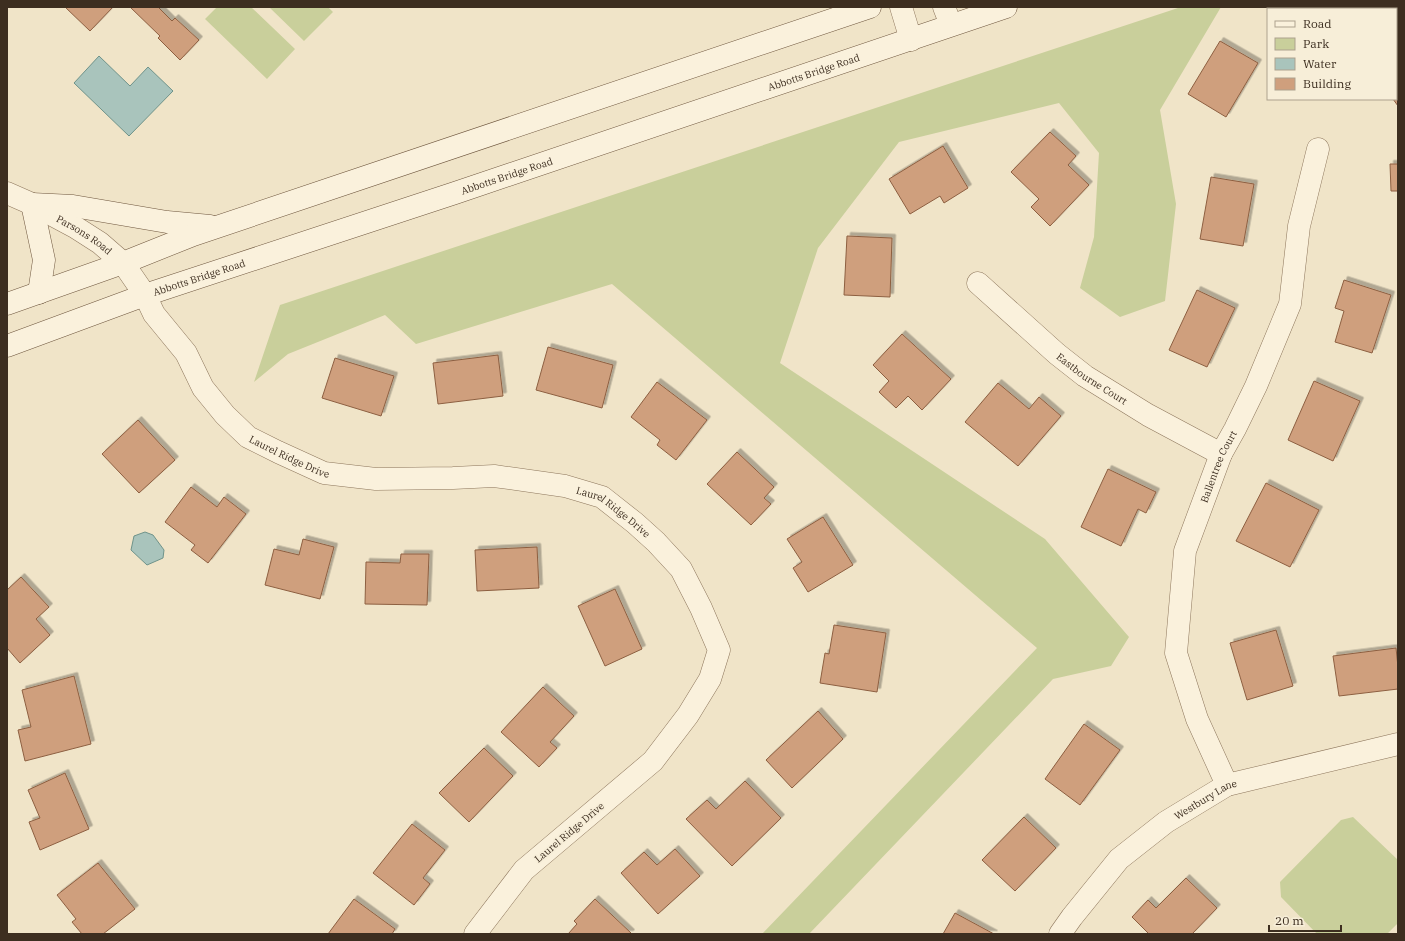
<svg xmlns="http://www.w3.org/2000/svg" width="1405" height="941" font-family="'IBM Plex Serif',serif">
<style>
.green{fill:#c9cf9b}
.water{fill:#a9c4bc;stroke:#6f938a}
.building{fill:#cf9f7d;stroke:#8d5f41;filter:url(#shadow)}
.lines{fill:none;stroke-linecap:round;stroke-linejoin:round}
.minor-casing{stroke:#8d765c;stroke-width:23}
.secondary-casing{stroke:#6f573f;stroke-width:23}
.minor{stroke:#faf1dc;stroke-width:22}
.secondary{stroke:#faf1dc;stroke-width:22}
.labels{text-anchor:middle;stroke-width:3.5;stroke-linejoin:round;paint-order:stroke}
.street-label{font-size:10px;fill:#3d2e20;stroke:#f7eed8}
</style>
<defs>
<filter id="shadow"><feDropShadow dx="3.5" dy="-3.5" stdDeviation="0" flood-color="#0004"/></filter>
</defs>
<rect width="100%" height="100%" fill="#f0e4c8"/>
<path class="green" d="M217,7h34l44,42 -28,30 -62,-60z
M269,7h59l5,5 -29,29z
M1181,7h40l-61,103 16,94 -11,97 -45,16 -40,-29 14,-51 5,-84 -40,-50 -160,39 -81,106 -38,115 265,176 84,98 -18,29 -58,13 -244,255h-47l275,-286 -425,-364 -196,60 -31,-29 -97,39 -34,28 26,-77z
M1353,817l45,43v63l-11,11h-70l-36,-37 -1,-15 61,-62z"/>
<path class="water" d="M99,56l31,30 18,-19 25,24 -44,45 -55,-53z
M145,532l8,3 11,15 -1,8 -16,7 -16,-15 3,-14z"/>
<path class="building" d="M65,7h48l-23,24z
M130,7h28l14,14 3,-3 24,22 -19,20 -22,-22 2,-2z
M1281,7l68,1v1h-68z
M1220,41l38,22 -32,54 -38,-23z
M1398,62v44l-5,-7h3v-36z
M1050,132l26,24 -8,9 21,20 -39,41 -19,-19 8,-8 -28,-27z
M943,146l25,42 -24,15 -4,-7 -30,18 -21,-35z
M1390,164h8v48v-21h-7z
M1211,177l43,7 -11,62 -43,-7z
M847,236l45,2 -2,59 -46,-2z
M1344,280l47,15 -19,58 -37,-11 9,-31 -9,-3z
M1197,290l38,18 -28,59 -38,-17z
M902,334l49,45 -29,31 -14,-14 -12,12 -17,-16 10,-11 -16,-16z
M548,347l65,18 -11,43 -66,-18z
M498,355l5,41 -65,8 -5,-41z
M335,358l59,18 -13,40 -59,-18z
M1314,381l46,20 -27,60 -45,-21z
M657,382l50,38 -31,40 -19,-15 3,-5 -29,-23z
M998,383l31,26 10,-12 22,19 -43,50 -53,-44z
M138,420l37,40 -36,33 -37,-39z
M737,452l37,35 -10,11 7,6 -20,21 -44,-41z
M1108,469l48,23 -10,21 -8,-4 -17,37 -40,-19z
M1266,483l53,27 -29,57 -54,-26z
M191,487l26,20 7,-10 22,17 -38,49 -17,-13 4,-5 -30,-23z
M823,517l30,48 -45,27 -15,-24 9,-6 -15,-23z
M303,539l31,8 -14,52 -55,-14 9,-36 25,6z
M537,547l2,41 -62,3 -2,-41z
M401,554h28l-2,51 -62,-1 1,-42 34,1z
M21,577l28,30 -13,12 14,16 -30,28 -13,-15v-58z
M615,589l27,60 -37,17 -27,-60z
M834,625l52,8 -9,59 -57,-9 5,-30 4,1z
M1276,630l17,56 -46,14 -17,-57z
M1396,648l2,19v22l-59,7 -6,-40z
M74,676l17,68 -66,17 -7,-31 13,-3 -9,-37z
M543,687l31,29 -24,26 7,6 -18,19 -38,-35z
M818,711l25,28 -51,49 -26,-28z
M1084,724l36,26 -40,55 -35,-26z
M484,748l29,28 -44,46 -30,-29z
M65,773l24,56 -49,21 -11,-28 11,-4 -12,-28z
M745,781l36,37 -49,48 -46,-47 21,-19 9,9z
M1024,817l32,31 -41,43 -33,-31z
M412,824l33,26 -22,28 7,6 -16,21 -41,-32z
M675,849l25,27 -42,38 -37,-41 23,-21 13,13z
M98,863l37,46 -32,25h-21l-10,-12 4,-3 -19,-24z
M1186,878l31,30 -25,26h-43l-17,-17 16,-17 8,8z
M354,899l41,30 -3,5h-64z
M595,899l36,34 -1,1h-62l9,-10 -3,-3z
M955,913l39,21h-51z"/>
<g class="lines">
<defs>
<g id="minor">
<path d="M901,7l10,33"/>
<path d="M944,7l7,18"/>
<path id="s1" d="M7,193l25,11 43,23 25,16 23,20 22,32 9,19 32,39 17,35 22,27 23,22 30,15 46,21 52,6 77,-1 41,-2 71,10 37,11 33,26 21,19 25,27 20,39 18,42 -9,29 -22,36 -35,46 -129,109 -49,64"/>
<path id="s2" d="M978,283l79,71 28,22 63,39 73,39"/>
<path id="s3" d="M1227,785l-30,-66 -21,-66 9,-102 36,-97 14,-25 21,-43 34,-82 9,-78 19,-77"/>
<path id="s4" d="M1060,934l12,-17 47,-58 47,-37 61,-37 171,-41"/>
</g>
<g id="secondary">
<path d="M39,293l5,-33 -12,-56 41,2 94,16 43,4"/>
<path d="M7,304l116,-41 70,-28 677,-228"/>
<path id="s5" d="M7,346l138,-51 310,-102 551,-186"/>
</g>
</defs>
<use href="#minor" class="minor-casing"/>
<use href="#secondary" class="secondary-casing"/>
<use href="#minor" class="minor"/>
<use href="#secondary" class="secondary"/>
</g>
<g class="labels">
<g class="street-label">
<text dy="4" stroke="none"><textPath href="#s5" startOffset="852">Abbotts Bridge Road</textPath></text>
<text dy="4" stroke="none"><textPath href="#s5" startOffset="528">Abbotts Bridge Road</textPath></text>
<text dy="4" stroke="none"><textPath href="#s1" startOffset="88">Parsons Road</textPath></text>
<text dy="4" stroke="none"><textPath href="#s5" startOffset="204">Abbotts Bridge Road</textPath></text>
<text dy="4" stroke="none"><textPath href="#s2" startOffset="149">Eastbourne Court</textPath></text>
<text dy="4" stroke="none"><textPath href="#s1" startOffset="398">Laurel Ridge Drive</textPath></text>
<text dy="4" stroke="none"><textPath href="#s3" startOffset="335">Ballentree Court</textPath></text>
<text dy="4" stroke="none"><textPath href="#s1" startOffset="734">Laurel Ridge Drive</textPath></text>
<text dy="4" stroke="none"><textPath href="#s4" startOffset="201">Westbury Lane</textPath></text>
<text transform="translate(569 832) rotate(-40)" y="4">Laurel Ridge Drive</text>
</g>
</g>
<rect width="1405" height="941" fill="none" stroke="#3d2e20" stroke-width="16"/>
<rect x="1267" y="8" width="130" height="92" fill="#f7eed8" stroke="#ada18e"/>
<rect x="1275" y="21" width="20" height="6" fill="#faf1dc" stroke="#ada18e"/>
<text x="1303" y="28" font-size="12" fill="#3d2e20">Road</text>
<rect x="1275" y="38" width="20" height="12" fill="#c9cf9b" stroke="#ada18e"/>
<text x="1303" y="48" font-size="12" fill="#3d2e20">Park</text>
<rect x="1275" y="58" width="20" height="12" fill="#a9c4bc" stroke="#ada18e"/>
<text x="1303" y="68" font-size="12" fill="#3d2e20">Water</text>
<rect x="1275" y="78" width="20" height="12" fill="#cf9f7d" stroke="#ada18e"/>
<text x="1303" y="88" font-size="12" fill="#3d2e20">Building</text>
<path d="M1269 925v6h72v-6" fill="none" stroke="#3d2e20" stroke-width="2"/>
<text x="1275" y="925" font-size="12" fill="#3d2e20" stroke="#f7eed8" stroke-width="3" paint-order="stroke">20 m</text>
</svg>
